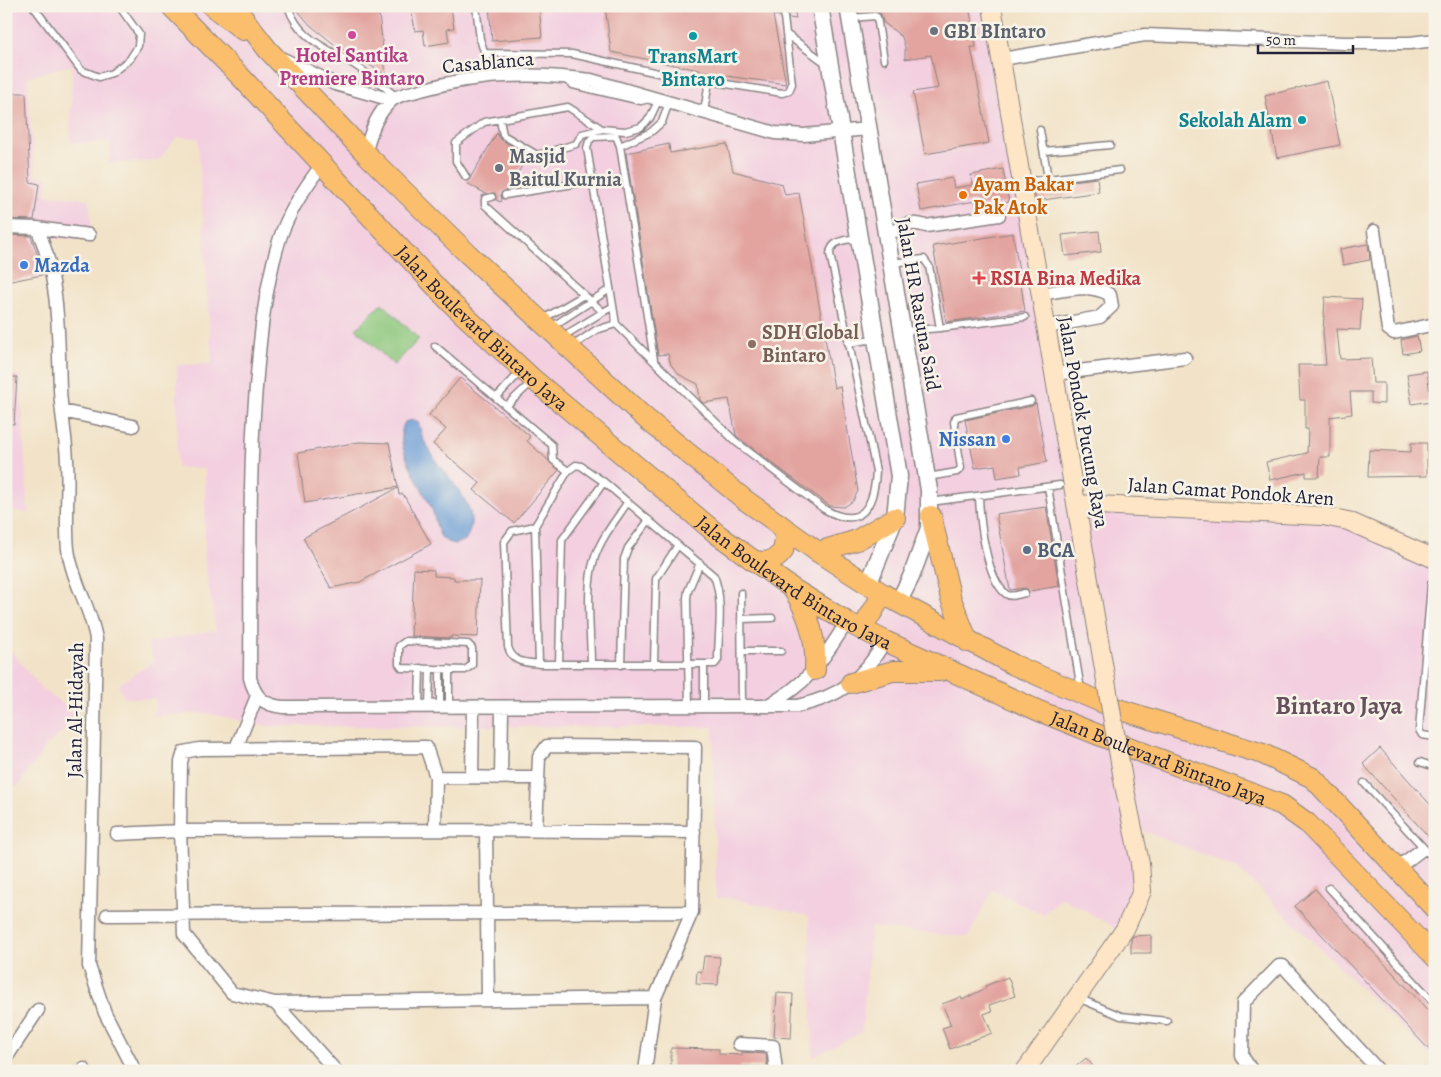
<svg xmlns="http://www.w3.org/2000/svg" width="1441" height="1077" font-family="Alegreya,serif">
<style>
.built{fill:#f3cfe0}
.green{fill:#8bc67c;stroke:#56745c}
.water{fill:#6a9cd5;stroke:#465f88}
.building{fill:#e3a4a0}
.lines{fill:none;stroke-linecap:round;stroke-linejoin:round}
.service-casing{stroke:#8a8282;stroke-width:9}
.minor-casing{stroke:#8a8282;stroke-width:15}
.tertiary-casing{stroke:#8a8282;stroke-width:19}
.secondary-casing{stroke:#8a8282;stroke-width:20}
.primary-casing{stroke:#8a8282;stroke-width:22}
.service{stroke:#fff;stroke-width:6}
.minor{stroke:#fff;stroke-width:12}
.tertiary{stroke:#fff;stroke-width:16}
.secondary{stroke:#fde5c5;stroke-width:18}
.primary{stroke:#fabe6d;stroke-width:20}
.secondary-bridge-casing{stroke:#8a8282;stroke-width:20;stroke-linecap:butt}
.secondary-bridge{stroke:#fde5c5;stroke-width:18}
.worship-dot{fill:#6b7280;stroke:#f7f3e8;stroke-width:2}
.hotel-dot{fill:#d1479c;stroke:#f7f3e8;stroke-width:2}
.culture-dot{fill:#0f9aa8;stroke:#f7f3e8;stroke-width:2}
.food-dot{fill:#e8710a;stroke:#f7f3e8;stroke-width:2}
.shop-dot{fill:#3f7fe0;stroke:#f7f3e8;stroke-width:2}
.health-dot{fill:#e0444e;stroke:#f7f3e8;stroke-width:2}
.education-dot{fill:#8d6e63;stroke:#f7f3e8;stroke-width:2}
.service-dot{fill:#5c6f8a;stroke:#f7f3e8;stroke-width:2}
.labels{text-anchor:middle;stroke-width:5;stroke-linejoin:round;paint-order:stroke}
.worship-label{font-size:20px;font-weight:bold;fill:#5b616d;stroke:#f7f3e8;text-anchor:start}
.hotel-label{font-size:20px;font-weight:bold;fill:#b23c85;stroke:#f7f3e8}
.culture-label{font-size:20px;font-weight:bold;fill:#0d838f;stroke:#f7f3e8}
.street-label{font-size:20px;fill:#22223b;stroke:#f7f3e8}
.food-label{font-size:20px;font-weight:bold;fill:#c56008;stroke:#f7f3e8;text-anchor:start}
.shop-label{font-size:20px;font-weight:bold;fill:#366cbe;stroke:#f7f3e8;text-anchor:start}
.health-label{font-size:20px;font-weight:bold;fill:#be3a42;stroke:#f7f3e8;text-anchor:start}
.education-label{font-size:20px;font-weight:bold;fill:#785e54;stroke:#f7f3e8;text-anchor:start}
.service-label{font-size:20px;font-weight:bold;fill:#4e5e75;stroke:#f7f3e8;text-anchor:start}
.district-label{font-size:25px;font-weight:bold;fill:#66505e;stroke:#f7f3e8}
</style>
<rect width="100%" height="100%" fill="#f7f3e8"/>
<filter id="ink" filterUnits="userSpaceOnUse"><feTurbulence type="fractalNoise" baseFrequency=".02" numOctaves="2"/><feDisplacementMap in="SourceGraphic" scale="10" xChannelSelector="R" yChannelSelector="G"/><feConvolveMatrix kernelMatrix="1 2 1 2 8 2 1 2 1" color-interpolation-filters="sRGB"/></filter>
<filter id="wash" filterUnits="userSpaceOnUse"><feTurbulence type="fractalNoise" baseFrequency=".0096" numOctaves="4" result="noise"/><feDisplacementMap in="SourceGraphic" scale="20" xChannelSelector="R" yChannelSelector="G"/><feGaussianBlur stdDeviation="1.12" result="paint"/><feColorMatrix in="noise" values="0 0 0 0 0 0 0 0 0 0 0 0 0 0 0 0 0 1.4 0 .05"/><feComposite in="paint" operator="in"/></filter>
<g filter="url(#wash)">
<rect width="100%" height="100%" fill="#f2e3c8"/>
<path class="built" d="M6,6h993l83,497 208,5 145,49v503l-198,-192 -94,-37 -15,104 -67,-38 -18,18 -50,-25 -25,47 -97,-10 -9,105 -49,25 -4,-141 -79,-18h-14l-3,-171 -446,-1 -61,-13 -51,3v-17l-30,-1 -7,-13 36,-24 -6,-18 68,-13 -11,-66v-95l-28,-2v-102l35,-1 -14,-226 -21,-1 -19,24 -49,2 2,-21 -41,1 2,-78 -45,12 8,98 13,4 -2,16 43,4 4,41 -41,-2v37l-46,8z
M6,374l14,1 8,138 -22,-3z
M6,649h4l31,39 39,29 -33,28 -29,41h-12z"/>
<path class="green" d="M382,303l37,36 -25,26 -38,-36z"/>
<path class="water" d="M414,420l4,2 5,17 16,27 3,2c15,21 41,46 23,72l-9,4c-6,-1 -13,-3 -16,-9 -4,-7 -5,-18 -8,-26 -9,-21 -41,-65 -27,-87z"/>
<g id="blocks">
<path class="building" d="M294,6h84l8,69 -52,-31 -24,-19z
M411,6h40l3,22 -7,1 2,13 -24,4 -2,-16 -8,1z
M489,6h50l3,31 -50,4z
M605,6h189l2,13 -7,-1 -3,-6 -7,4 -6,-1 13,69 -53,-7 -122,-25z
M883,6h86l7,41h-5l18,96 -64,11 -12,-62 25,-4 -7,-33 -26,4v-12l-3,-10 -19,-15 -2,-8 -3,-2z
M1327,81l13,64 -63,13 -12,-62z
M6,93h20l4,89 9,2 -5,36 -28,-1z
M497,133l3,6 28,17 -20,33 -7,4 1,6 -1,3 -5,-2 -1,-7 -9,1 -19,-11z
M669,144l1,9 57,-9 6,27 49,13 3,11 14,-2 35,195 6,-2 18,105 -5,10 -9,6 -14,-1 -91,-68 -3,-3 -7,-36 -26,4 -3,-3 -2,-16 -18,-9 -9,-10 -3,-11 -10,1 -32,-202z
M1003,169l6,33 -33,5 -1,-6 -54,10 -5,-27 36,-6 2,10 19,-3 -2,-10z
M1097,178l2,14 -63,9 -3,-15z
M1099,231l2,21 -36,4 -3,-21z
M1013,233l12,78 -79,11 -13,-76z
M6,235l25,1 10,29 1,10 -36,7z
M1368,244l2,16 -27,5 -3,-16z
M1325,297l37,2 -2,31 -23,-1 3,30 31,-1 2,25h11v21l-13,-1v-11h-21l2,22 -22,3v40h-10l-1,20h-13v-5l-36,8 -4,-18 41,-9 1,-24h-3v-29h-5l-2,-35h28l-3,-33z
M1417,336l3,15 -17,3 -2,-14z
M1427,371l4,30 -19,3 -5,-30z
M6,377h11l-3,47h-8z
M460,378l70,58 -3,5 32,29 -45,53 -40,-33 6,-7 -47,-39 13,-15 -17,-14z
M1036,403l11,59 -27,5 1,7 -24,4 -2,-13 -20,3 -10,-48 67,-14z
M359,442l30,1 9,44 -93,16 -7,-50z
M1411,443h16v33l-59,1 1,-27 42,2z
M398,488l1,7 4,-1 28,50 -71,38 -29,6 -28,-50z
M1046,507l13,79 -29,5 -4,-3 -16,2 -14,-76z
M414,569l20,1v6l20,1v3h26l-2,57 -27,-1v2l-40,-2z
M1380,748l55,62v34l-72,-80z
M1315,889l120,129v38l-140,-150z
M1151,935v18h-20v-14l2,-3z
M704,956l16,1 -2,28 -22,-1 1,-13 5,1z
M1008,977l7,19 -26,9 3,6 -8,3 8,19 -42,16 -8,-21 9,-3 -9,-21 19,-7 1,3 24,-12 -1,-2z
M777,993l16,1 -2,44 -17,-1z
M671,1048l48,1v5l23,1v-3l24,2 1,13 -28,-1 -1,5h-67z
M1086,1058l11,13h-26z"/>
</g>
</g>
<g filter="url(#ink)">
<use href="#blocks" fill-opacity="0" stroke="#8a8282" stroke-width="1"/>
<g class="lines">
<defs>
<path id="service" d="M33,6l48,64 18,7 13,-4 18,-14 8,-13 1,-12 -20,-28
M288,6c10,33 39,42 65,58 16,10 30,22 44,33
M476,6l4,33 12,37
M877,17l7,43
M851,18l24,-2
M786,34l41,30
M486,53l86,1 86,19 124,20 7,-2 3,-7 -8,-67
M567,81l6,4 68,16 8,-2
M704,112l5,-31
M500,120l3,15 34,20 39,-11 6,-10 20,-5 23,2 16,-4 9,-9 9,-19
M1040,130l8,49
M620,146l31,-14 11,-10 7,-20
M1044,151l66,-6
M466,177l-10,-16v-18l28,-21 84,-15 34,22
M1024,182l96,-12
M505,195l88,-14
M492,197l-7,2v6l118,107 9,-5
M892,263l32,-4 5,7 11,62 -36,3
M543,319l41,-24
M550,328l60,-39
M940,328l85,-11
M562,337l41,-25
M848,343l26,-4
M435,346l117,99 1,15 15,11
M571,347l25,-17 20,-6
M654,360l-34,-214 -4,-10 -23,1 -4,4 -2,7 29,176 120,118 88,67c38,22 50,-3 52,-38l-46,-217c1,-14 16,-14 28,-16
M496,398l25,-27
M506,406l27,-25
M576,465l5,1 23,16 110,94c10,24 4,58 4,84l-3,4h-176c-15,-2 -26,-1 -31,-17l-4,-105 8,-11 23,-5 33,-55z
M928,477l29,-5 4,-4 -7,-46 2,-5 75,-16
M1048,487l33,203
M979,497c1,24 7,81 27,97 5,4 14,0 19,-1
M930,502l130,-17
M535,526l4,138
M1435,582l-4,2 -12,146 3,5 13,2
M741,593l1,114
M741,619l31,-1
M406,641l62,3 4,4v17l-7,5 -63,-2 -3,-4v-18z
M742,651h39
M559,664l3,-124 42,-58
M591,664c0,-28 -6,-78 3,-104 6,-21 22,-40 33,-57
M621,665l3,-106 4,-11 21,-28
M654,665l2,-86 22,-34
M440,669v38
M429,707l1,-38
M689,707l-2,-109 1,-7 12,-28
M704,707v-42
M419,708l1,-40
M449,708v-39
M1420,762l15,5
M1364,783l71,77
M1397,864l25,-18
M1401,869l25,-19
M1329,888l106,116
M1078,998l43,18 46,5"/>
<path id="minor" d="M283,59l52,25 57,16
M1002,59l143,-24 199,8h66l25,-3
M366,154c3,-19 10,-40 26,-54 7,-6 20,-7 29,-10 55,-16 113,-18 170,-10l184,53 29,2 64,-6
M321,166c-16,21 -32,45 -41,72 -15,47 -20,99 -24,149 -8,96 -5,194 -6,291 5,19 13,27 33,29l514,-1c43,-9 66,-27 88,-65
M6,227l31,1c23,51 21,107 23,161 1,24 6,48 7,72 2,29 -2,59 1,88 4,32 23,59 28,90l-7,327 16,47 30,58
M37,228l52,7
M896,231c8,-8 19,-9 30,-5l73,-11
M1374,231l14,98 6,4 41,-9
M1041,294c21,-3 50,-12 69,1l2,11 -12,11 -54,10
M1054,374l131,-16
M62,411l71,15
M766,706c43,-22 56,-45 81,-84
M236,748l21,-52
M436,777l101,1
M472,777l1,-69
M501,778l1,-70
M486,830l2,169
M536,830l3,-73 8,-11 148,1 -3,165 -37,86 -10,73
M117,834l63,-3 306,-1 208,2
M107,915l585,-3
M275,1003l380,-5
M739,1044l34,2 3,25
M6,1058l32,-48
M83,1071l1,-2
M336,1071l-61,-68 -43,-10 -48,-59 -4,-103 1,-69 3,-10 15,-3 227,-2 10,30 -1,53
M1252,1071l-10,-15 1,-53 36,-37h4l96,105"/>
<path id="tertiary" d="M820,6l79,470 -4,42 -27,67
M848,6l81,484v38l-18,49 -13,26"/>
<path id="secondary" d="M992,6l114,675
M1076,504l247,12 25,5 87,38
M1025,1071l100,-142 17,-38 -2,-28 -16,-78"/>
<g id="primary">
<path id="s1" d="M171,6l69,70 211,227 83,77 183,154 76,55 54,33 38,19 154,70 107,43 136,51 25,18 128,134"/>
<path d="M212,6l31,24"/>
<path d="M234,6l34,44 98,104 102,100 176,163 101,83 73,52 65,42 131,71 101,43 148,46 50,24 122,131"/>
<path d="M931,516l20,83 17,43"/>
<path d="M818,552l39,-12 38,-22"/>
<path d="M751,559c13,6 24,3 32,-8l3,-15 -8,-13"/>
<path d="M793,589c16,25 24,52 22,81"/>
<path d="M862,629l21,-35"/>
<path d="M851,683l42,-12h47"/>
</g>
</defs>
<use href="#service" class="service-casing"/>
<use href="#minor" class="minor-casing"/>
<use href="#tertiary" class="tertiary-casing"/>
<use href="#secondary" class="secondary-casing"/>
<use href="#primary" class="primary-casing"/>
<use href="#service" class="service"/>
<use href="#minor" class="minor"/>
<use href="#tertiary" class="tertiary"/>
<use href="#secondary" class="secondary"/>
<use href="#primary" class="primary"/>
<defs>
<path id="secondary-bridge" d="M1106,681l18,104"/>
</defs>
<use href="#secondary-bridge" class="secondary-bridge-casing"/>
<use href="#secondary-bridge" class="secondary-bridge"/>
</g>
</g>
<g class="worship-dot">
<circle cx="934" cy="31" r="5"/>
<circle cx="499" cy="168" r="5"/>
</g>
<circle class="hotel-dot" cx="352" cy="35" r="5"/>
<g class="culture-dot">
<circle cx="693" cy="36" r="5"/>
<circle cx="1302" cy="120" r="5"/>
</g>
<circle class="food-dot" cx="963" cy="195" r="5"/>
<g class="shop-dot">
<circle cx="24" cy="265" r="5"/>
<circle cx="1006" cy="439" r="5"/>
</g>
<path class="health-dot" d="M976.5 270.5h5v5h5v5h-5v5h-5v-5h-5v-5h5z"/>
<circle class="education-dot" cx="752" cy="344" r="5"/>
<circle class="service-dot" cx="1027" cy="550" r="5"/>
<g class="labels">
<g class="worship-label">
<text x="944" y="38">GBI BIntaro</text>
<text x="509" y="163">Masjid<tspan x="509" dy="23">Baitul Kurnia</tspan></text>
</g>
<g class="hotel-label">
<text x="352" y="62">Hotel Santika<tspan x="352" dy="23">Premiere Bintaro</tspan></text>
</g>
<g class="culture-label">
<text x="693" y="63">TransMart<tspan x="693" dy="23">Bintaro</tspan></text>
<text x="1292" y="127" text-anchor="end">Sekolah Alam</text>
</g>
<g class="street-label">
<text transform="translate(488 62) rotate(-5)" y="7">Casablanca</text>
<text transform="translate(919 304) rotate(80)" y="7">Jalan HR Rasuna Said</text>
<text dy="7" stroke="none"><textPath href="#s1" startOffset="448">Jalan Boulevard Bintaro Jaya</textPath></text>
<text transform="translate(1084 422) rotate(80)" y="7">Jalan Pondok Pucung Raya</text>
<text transform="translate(1231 491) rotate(4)" y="7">Jalan Camat Pondok Aren</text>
<text dy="7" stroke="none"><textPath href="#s1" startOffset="852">Jalan Boulevard Bintaro Jaya</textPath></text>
<text transform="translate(75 710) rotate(-89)" y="7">Jalan Al-Hidayah</text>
<text dy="7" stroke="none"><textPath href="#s1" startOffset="1258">Jalan Boulevard Bintaro Jaya</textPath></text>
</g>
<g class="food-label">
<text x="973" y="191">Ayam Bakar<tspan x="973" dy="23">Pak Atok</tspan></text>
</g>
<g class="shop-label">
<text x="34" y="272">Mazda</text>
<text x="996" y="446" text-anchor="end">Nissan</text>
</g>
<g class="health-label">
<text x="990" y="285">RSIA Bina Medika</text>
</g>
<g class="education-label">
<text x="762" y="339">SDH Global<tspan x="762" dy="23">Bintaro</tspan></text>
</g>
<g class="service-label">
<text x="1037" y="557">BCA</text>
</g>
<g class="district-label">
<text x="1339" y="714">Bintaro Jaya</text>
</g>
</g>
<rect width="1441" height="1077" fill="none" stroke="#f7f3e8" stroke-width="25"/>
<path d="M1258 45v8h95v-8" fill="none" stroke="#22223b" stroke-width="2.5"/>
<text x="1266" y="45" font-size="15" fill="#22223b" stroke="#f7f3e8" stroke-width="4" paint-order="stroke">50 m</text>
</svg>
